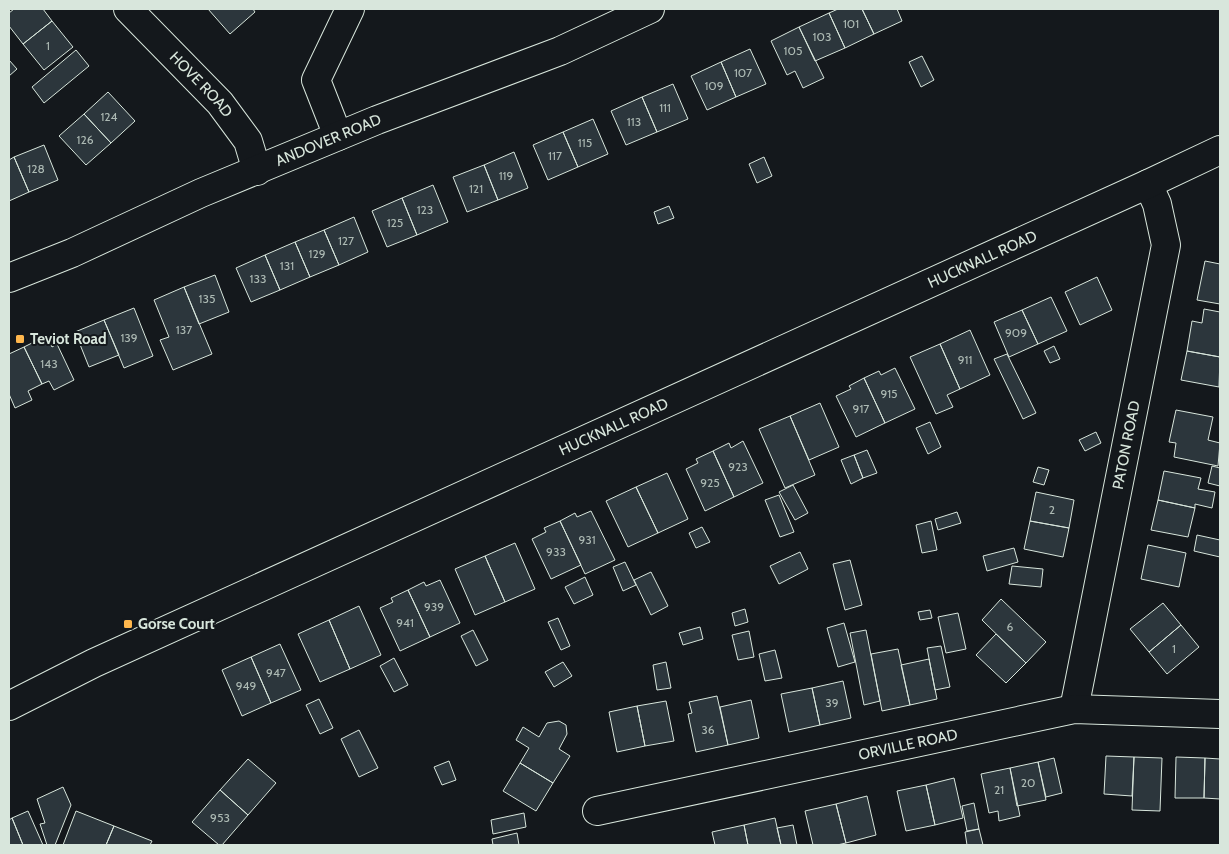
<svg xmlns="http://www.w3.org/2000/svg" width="1229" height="854" font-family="Cabin,sans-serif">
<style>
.building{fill:#2c363c;stroke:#d8e6dc}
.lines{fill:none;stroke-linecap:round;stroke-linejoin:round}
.minor-casing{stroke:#d8e6dc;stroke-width:30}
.tertiary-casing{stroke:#d8e6dc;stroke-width:30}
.primary-casing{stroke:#d8e6dc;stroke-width:30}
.minor{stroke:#14181c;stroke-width:28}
.tertiary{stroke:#14181c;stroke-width:28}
.primary{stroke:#14181c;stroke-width:28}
.poi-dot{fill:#ffb74d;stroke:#14181c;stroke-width:2}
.labels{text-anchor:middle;stroke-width:4;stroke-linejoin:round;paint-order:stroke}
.number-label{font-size:12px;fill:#adbab4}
.street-label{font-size:15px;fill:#d8e6dc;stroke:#14181c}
.poi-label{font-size:15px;font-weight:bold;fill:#d8e6dc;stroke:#14181c;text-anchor:start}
</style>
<rect width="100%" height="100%" fill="#14181c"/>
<path class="building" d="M14,9h29l9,12 -29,23 -14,-18v-13z
M208,9h45l2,3 -25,22z
M838,9h24l12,25 -29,14 -16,-35z
M862,9h35l5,12 -28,13z
M829,13l16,35 -30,13 -16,-34z
M52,21l21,26 -29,23 -21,-26z
M799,27l25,51 -21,10 -8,-17 -8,4 -16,-34z
M750,49l16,35 -30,13 -15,-35z
M76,50l13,16 -45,37 -12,-16z
M922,56l12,24 -13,7 -12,-25z
M9,60l8,9 -8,7z
M721,62l15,35 -29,13 -16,-34z
M673,84l15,35 -31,13 -15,-35z
M108,92l27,29 -24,22 -27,-29z
M642,97l15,35 -31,13 -15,-34z
M84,114l27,29 -25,22 -27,-29z
M593,119l15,35 -30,13 -15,-35z
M563,132l15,35 -30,13 -15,-35z
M44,145l14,35 -29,12 -15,-35z
M514,152l14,36 -30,12 -14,-35z
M14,157l15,35 -20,9v-41z
M764,157l8,19 -15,7 -8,-19z
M484,165l14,35 -31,12 -14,-35z
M433,185l15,37 -31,13 -15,-37z
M402,198l15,37 -30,12 -15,-36z
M669,206l5,12 -16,6 -4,-12z
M354,217l14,35 -29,13 -15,-35z
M324,230l15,35 -29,12 -15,-35z
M295,242l15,35 -30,13 -15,-35z
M265,255l15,35 -29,12 -15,-34z
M1205,261l15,3v40l-23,-4z
M215,275l14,37 -30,12 -15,-37z
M1097,277l15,33 -32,15 -15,-33z
M184,287l28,67 -39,16 -13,-30 9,-3 -15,-37z
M1051,297l16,34 -29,13 -16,-34z
M134,308l19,48 -29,12 -20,-48z
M1204,309l16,3v45l-33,-6 5,-30 10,2z
M1022,310l16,34 -29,13 -15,-35z
M104,320l15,35 -30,12 -14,-35z
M970,330l20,45 -30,14 -20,-45z
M46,336l6,11 5,-3 17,36 -20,10 -5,-9 -7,3 -18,-37z
M940,344l20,45 -13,6 6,12 -17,7 -26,-57z
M1054,346l6,13 -10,4 -6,-12z
M24,347l18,37 -14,7 4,9 -17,8 -6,-14v-40z
M1187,351l33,6 -1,30 -38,-7z
M1007,354l29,59 -13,6 -29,-60z
M895,368l20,41 -30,14 -21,-45 15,-7 2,4z
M864,378l21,45 -29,14 -20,-41 15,-7 -2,-3z
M820,403l19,44 -30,13 -19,-44z
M1176,410l37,7 -5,23 12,3 -2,23 -44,-9 2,-14 -7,-1z
M790,416l25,59 -30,13 -26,-59z
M930,422l11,25 -13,7 -12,-26z
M1096,432l5,11 -16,8 -6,-11z
M743,441l20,42 -29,14 -21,-46 16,-8 2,5z
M867,450l10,23 -14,5 -9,-23z
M713,451l21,46 -29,14 -19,-42 12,-6 -2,-4z
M854,455l9,23 -12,6 -10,-24z
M1212,466l8,2v18l-12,-3z
M1038,467l11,3 -5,15 -11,-3z
M1164,471l37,7 -3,11 17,3 -3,16 -17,-4v4l-37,-8z
M667,473l21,46 -30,14 -22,-46z
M793,485l15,28 -13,7 -16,-28z
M636,487l22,46 -30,14 -22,-46z
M1036,492l38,8 -5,28 -39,-7z
M779,495l15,37 -14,5 -15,-37z
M1158,500l37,8 -7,29 -37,-7z
M591,511l24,49 -30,14 -25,-53 15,-8 2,4z
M957,512l4,11 -23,7 -3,-11z
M560,521l21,44 -30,14 -19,-40 14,-7 -2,-4z
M931,521l6,29 -15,3 -6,-28z
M1030,521l39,7 -6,29 -39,-8z
M702,527l8,15 -14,6 -7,-15z
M1197,535l23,5v17l-26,-6z
M515,543l20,46 -30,13 -20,-46z
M1148,545l38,8 -7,34 -38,-8z
M1014,548l4,14 -31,9 -4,-15z
M800,552l8,17 -29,15 -9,-18z
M485,556l20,46 -30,13 -20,-46z
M850,560l12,45 -17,5 -12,-46z
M625,562l11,23 -13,6 -10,-24z
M1012,566l31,3 -2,18 -32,-3z
M651,572l17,34 -17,9 -17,-35z
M585,577l8,18 -19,9 -9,-17z
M440,580l20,43 -30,14 -22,-47 16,-8 2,4z
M408,590l22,47 -30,14 -20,-43 13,-6 -2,-4z
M1001,599l45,43 -20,21 -44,-43z
M1163,603l18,22 -32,27 -19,-23z
M359,606l22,49 -31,14 -21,-49z
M745,609l3,13 -13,4 -3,-13z
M930,610l2,8 -12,2 -2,-8z
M958,613l8,36 -20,4 -8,-36z
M558,618l12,28 -9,4 -13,-28z
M329,620l21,49 -30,13 -22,-48z
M844,623l11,39 -17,5 -11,-39z
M1181,625l18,22 -32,27 -18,-22z
M700,627l3,12 -20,6 -4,-12z
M473,630l15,30 -12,6 -15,-30z
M866,630l14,71 -16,4 -14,-72z
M749,631l5,26 -16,3 -6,-25z
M996,634l30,29 -20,20 -30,-28z
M280,644l21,46 -30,13 -20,-46z
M941,646l9,41 -15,3 -8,-42z
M898,649l12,56 -28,6 -11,-57z
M775,650l7,28 -17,3 -6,-27z
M251,657l20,46 -29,13 -20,-46z
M394,658l14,27 -14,7 -14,-26z
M929,659l8,40 -27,6 -9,-40z
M563,662l9,14 -18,11 -9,-15z
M666,662l5,26 -14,2 -4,-25z
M843,681l8,37 -31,7 -8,-37z
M812,688l8,37 -31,7 -8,-38z
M717,696l11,49 -32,7 -8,-38 4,-1 -3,-11z
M319,699l14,29 -13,6 -14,-29z
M751,700l8,38 -31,7 -8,-38z
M666,701l8,40 -29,5 -8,-40z
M637,706l8,40 -28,6 -8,-40z
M559,721l7,4 1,9 -8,15 11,7 -17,27 -33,-20 9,-15 -13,-8 7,-13 16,10 8,-14z
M359,730l19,38 -19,9 -18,-38z
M1106,756l28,1 -2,39 -28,-2z
M1134,757l28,1 -2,53 -28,-1z
M1176,757l29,1 -1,40h-29z
M1054,758l8,35 -16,4 -8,-35z
M1205,758l15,1v40l-16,-1z
M248,759l28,24 -28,32 -28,-25z
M449,761l7,19 -14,5 -8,-18z
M1038,762l8,38 -29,6 -7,-38z
M520,763l33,20 -17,28 -33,-20z
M1010,768l10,48 -21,5 -1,-10 -9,2 -8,-39z
M954,778l9,40 -28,7 -9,-40z
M926,785l9,40 -29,6 -9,-40z
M63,787l8,18 -16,40h-8l-7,-21 5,-1 -8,-24z
M220,790l28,25 -26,30h-3l-27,-23z
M867,796l9,39 -30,8 -10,-39z
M974,803l5,26 -12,2 -5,-25z
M836,804l10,39 -9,2h-24l-8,-34z
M28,811l15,34h-20l-11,-27z
M76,811l38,15 -8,19h-43z
M524,813l2,14 -33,7 -2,-14z
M12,818l11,27h-14v-25z
M775,818l6,27h-33l-4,-20z
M744,825l4,20h-33l-3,-13z
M793,825l4,20h-16l-4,-17z
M114,826l38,15 -2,4h-44z
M979,829l4,16h-16l-2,-13z
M517,833l2,12h-26l-1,-6z"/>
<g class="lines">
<defs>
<g id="minor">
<path id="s1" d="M128,9l92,94 28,38 9,30"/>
<path d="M338,136l-22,-56 34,-71"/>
<path id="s2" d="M1074,709l92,-464 -9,-41 -9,-20"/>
<path id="s3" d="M597,811l477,-102 146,5"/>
</g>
<g id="tertiary">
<path id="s4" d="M9,278l63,-25 129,-60 176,-73 183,-69 90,-42"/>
</g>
<g id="primary">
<path id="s5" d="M9,706l85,-43 1054,-479 72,-34"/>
</g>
</defs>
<use href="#minor" class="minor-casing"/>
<use href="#tertiary" class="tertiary-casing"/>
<use href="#primary" class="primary-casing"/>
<use href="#minor" class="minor"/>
<use href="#tertiary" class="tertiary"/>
<use href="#primary" class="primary"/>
</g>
<g class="poi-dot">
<rect x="15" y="334" width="10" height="10" rx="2.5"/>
<rect x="123" y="619" width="10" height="10" rx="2.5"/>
</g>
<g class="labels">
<g class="number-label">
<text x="851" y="28">101</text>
<text x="822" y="41">103</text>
<text x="48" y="50">1</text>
<text x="793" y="55">105</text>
<text x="743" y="77">107</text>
<text x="714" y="90">109</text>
<text x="665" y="112">111</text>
<text x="109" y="121">124</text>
<text x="634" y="126">113</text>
<text x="85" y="144">126</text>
<text x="585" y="147">115</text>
<text x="555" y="160">117</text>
<text x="36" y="173">128</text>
<text x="506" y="180">119</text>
<text x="476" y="193">121</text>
<text x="425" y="214">123</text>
<text x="395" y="227">125</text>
<text x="346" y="245">127</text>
<text x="317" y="258">129</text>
<text x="287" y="270">131</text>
<text x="258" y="283">133</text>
<text x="207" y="303">135</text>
<text x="184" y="334">137</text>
<text x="1016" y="337">909</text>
<text x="129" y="342">139</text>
<text x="965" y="364">911</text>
<text x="49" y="368">143</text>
<text x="889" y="398">915</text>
<text x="861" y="413">917</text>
<text x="738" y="471">923</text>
<text x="710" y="487">925</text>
<text x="1052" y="514">2</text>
<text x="587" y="544">931</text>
<text x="556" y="556">933</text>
<text x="434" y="611">939</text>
<text x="405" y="627">941</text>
<text x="1010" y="631">6</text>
<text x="1174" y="653">1</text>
<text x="276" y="677">947</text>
<text x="246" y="690">949</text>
<text x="832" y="707">39</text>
<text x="708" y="734">36</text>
<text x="1028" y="787">20</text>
<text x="999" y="794">21</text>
<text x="220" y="822">953</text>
</g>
<g class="street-label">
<text dy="5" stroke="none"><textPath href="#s1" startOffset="105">HOVE ROAD</textPath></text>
<text dy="5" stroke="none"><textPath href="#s4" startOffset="348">ANDOVER ROAD</textPath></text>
<text dy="5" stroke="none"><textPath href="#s5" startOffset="1071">HUCKNALL ROAD</textPath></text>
<text dy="5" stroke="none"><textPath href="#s5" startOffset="666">HUCKNALL ROAD</textPath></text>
<text dy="5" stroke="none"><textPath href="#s2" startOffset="269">PATON ROAD</textPath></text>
<text dy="5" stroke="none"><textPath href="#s3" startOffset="318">ORVILLE ROAD</textPath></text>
</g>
<g class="poi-label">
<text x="30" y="344">Teviot Road</text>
<text x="138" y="629">Gorse Court</text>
</g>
</g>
<rect width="1229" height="854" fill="none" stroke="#d8e6dc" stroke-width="20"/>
</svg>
